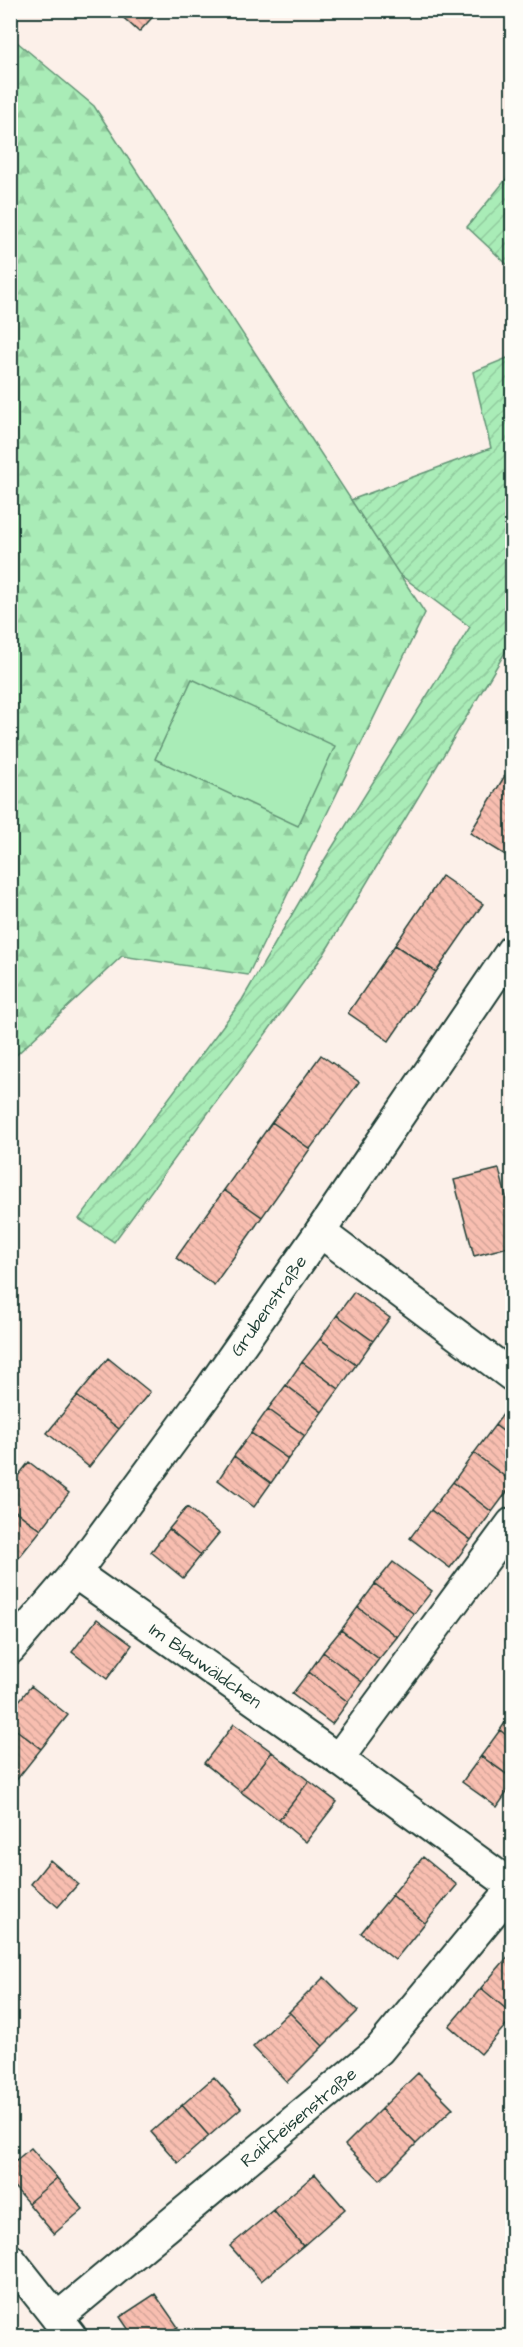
<svg xmlns="http://www.w3.org/2000/svg" width="523" height="2347" font-family="'Architects Daughter',sans-serif">
<style>
.forest{fill:url(#forest-firs);stroke:#649476;stroke-width:1.5}
.park{fill:#a9ecb7;stroke:#649476;stroke-width:1.5}
.garden{fill:url(#garden-furrows);stroke:#649476;stroke-width:1.5}
.building{fill:url(#building-back-hatch);stroke:#1f3d34;stroke-width:1.5}
.lines{fill:none;stroke-linecap:round;stroke-linejoin:round}
.street-casing{stroke:#1f3d34;stroke-width:34}
.street{stroke:#fdfcf7;stroke-width:30}
.labels{text-anchor:middle;stroke-width:4.5;stroke-linejoin:round;paint-order:stroke}
.street-label{font-size:18px;fill:#1f3d34;stroke:#fdfcf7}
</style>
<defs>
<pattern id="forest-firs" width="22" height="20" patternUnits="userSpaceOnUse" patternTransform="scale(1.5)"><rect width="22" height="20" fill="#a9ecb7"/><path d="M5 1l3.5 6h-7zM16 11l3.5 6h-7z" fill="#91cb9e"/></pattern>
<pattern id="garden-furrows" width="10" height="10" patternUnits="userSpaceOnUse" patternTransform="scale(1.5)"><rect width="10" height="10" fill="#a9ecb7"/><path d="M-1 1l2-2M0 10L10 0M9 11l2-2" fill="none" stroke="#91cb9e"/></pattern>
<pattern id="building-back-hatch" width="6" height="6" patternUnits="userSpaceOnUse" patternTransform="scale(1.5)"><rect width="6" height="6" fill="#f8beb0"/><path d="M-1 5l2 2M0 0l6 6M5-1l2 2" fill="none" stroke="#d4a498"/></pattern>
</defs>
<rect width="100%" height="100%" fill="#fcf0e9"/>
<filter id="ink" filterUnits="userSpaceOnUse"><feTurbulence type="fractalNoise" baseFrequency=".0167" numOctaves="2"/><feDisplacementMap in="SourceGraphic" scale="12" xChannelSelector="R" yChannelSelector="G"/><feConvolveMatrix kernelMatrix="1 2 1 2 8 2 1 2 1" color-interpolation-filters="sRGB"/></filter>
<g filter="url(#ink)">
<path class="forest" d="M11,37l83,69 331,507 -177,362 -126,-19 -111,104z"/>
<path class="park" d="M192,679l143,67 -37,80 -143,-67z"/>
<path class="garden" d="M512,172v97l-45,-42z
M512,356v285l-188,313 -210,288 -35,-23 163,-219 73,-125 155,-248 -71,-53 -48,-74 140,-52 -18,-76z"/>
<path class="building" d="M115,10h44l-20,22z
M512,764v90l-2,4 -40,-25z
M442,876l41,28 -47,68 -41,-27z
M395,945l41,27 -47,69 -41,-28z
M321,1055l38,27 -49,67 -38,-27z
M272,1122l38,27 -48,68 -38,-27z
M499,1169l13,51v26l-38,10 -20,-76z
M224,1190l38,27 -48,68 -38,-27z
M354,1292l36,26 -17,23 -36,-26z
M337,1315l36,26 -17,24 -36,-26z
M320,1339l36,26 -17,24 -37,-27z
M108,1358l42,34 -31,37 -42,-33z
M302,1362l37,27 -17,23 -36,-27z
M286,1385l36,27 -17,24 -37,-27z
M77,1396l42,33 -30,38 -42,-34z
M512,1402v36l-17,-13z
M268,1409l37,27 -17,23 -37,-26z
M495,1425l17,13v44l-38,-29z
M251,1433l37,26 -17,24 -37,-27z
M474,1453l38,29v3l-20,27 -39,-30z
M234,1456l37,27 -17,24 -36,-27z
M29,1462l40,31 -28,37 -31,-23v-21z
M453,1482l39,30 -21,28 -40,-30z
M10,1507l31,23 -29,36 -2,-1z
M187,1507l32,26 -18,22 -32,-26z
M431,1510l40,30 -21,28 -40,-30z
M169,1529l32,26 -18,23 -32,-26z
M393,1562l39,29 -18,23 -39,-30z
M375,1584l39,30 -17,23 -39,-30z
M358,1607l39,30 -18,22 -38,-29z
M97,1619l35,26 -25,34 -35,-27z
M341,1630l38,29 -17,23 -39,-30z
M323,1652l39,30 -14,20 -39,-30z
M309,1672l39,30 -16,22 -40,-30z
M31,1686l37,29 -27,34 -31,-24v-13z
M512,1712v28l-12,-10z
M234,1724l38,28 -31,40 -37,-29z
M10,1725l31,24 -27,34 -4,-3z
M500,1730l12,10v38l-31,-22z
M272,1752l37,29 -30,39 -38,-28z
M481,1756l31,22v7l-15,22 -35,-25z
M309,1781l28,21 -31,40 -27,-22z
M423,1857l34,28 -32,38 -33,-28z
M50,1860l28,24 -20,23 -27,-23z
M392,1895l33,28 -30,37 -34,-27z
M512,1952v62l-31,-26z
M324,1977l34,34 -35,35 -34,-34z
M481,1988l31,26v4l-31,36 -32,-28z
M289,2012l34,34 -36,36 -34,-35z
M418,2073l35,35 -37,36 -35,-35z
M214,2077l27,31 -32,28 -27,-31z
M182,2105l27,31 -31,27 -27,-31z
M381,2109l35,35 -36,36 -35,-35z
M31,2148l26,30 -29,25 -18,-21v-17z
M315,2174l30,35 -42,37 -30,-36z
M57,2178l26,31 -29,25 -26,-31z
M273,2210l30,36 -42,35 -31,-35z
M155,2294l23,33 -15,9h-30l-13,-19z"/>
<g class="lines">
<defs>
<g id="street">
<path d="M320,1232l192,144"/>
<path id="s1" d="M75,1573l263,186 174,127"/>
<path id="s2" d="M10,1649l65,-76 133,-181 112,-160 192,-282"/>
<path d="M338,1759l174,-236"/>
<path d="M10,2259l61,77"/>
<path id="s3" d="M57,2318l322,-268 133,-161"/>
</g>
</defs>
<use href="#street" class="street-casing"/>
<use href="#street" class="street"/>
</g>
</g>
<g class="labels">
<g class="street-label">
<text dy="6" stroke="none"><textPath href="#s2" startOffset="430">Grubenstraße</textPath></text>
<text dy="6" stroke="none"><textPath href="#s1" startOffset="160">Im Blauwäldchen</textPath></text>
<text dy="6" stroke="none"><textPath href="#s3" startOffset="314">Raiffeisenstraße</textPath></text>
</g>
</g>
<rect width="523" height="2347" fill="none" stroke="#fdfcf7" stroke-width="36"/>
<rect x="18" y="18" width="487" height="2311" fill="none" stroke="#1f3d34" stroke-width="2" filter="url(#ink)"/>
</svg>
